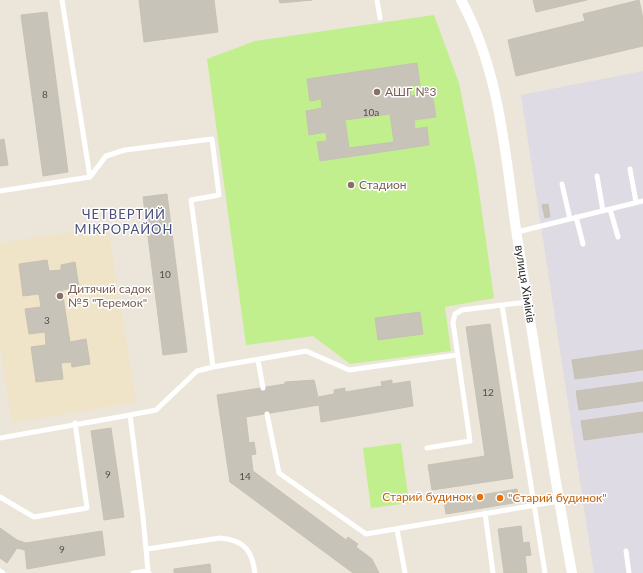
<svg xmlns="http://www.w3.org/2000/svg" width="643" height="573" font-family="Lato,sans-serif">
<style>
.industrial{fill:#dedbe4}
.education{fill:#efe4c7}
.pitch{fill:#c1ef8d}
.building{fill:#c7c3b8;stroke:#c8c1b3;fill-rule:evenodd}
.lines{fill:none;stroke-linecap:round;stroke-linejoin:round}
.service{stroke:#fff;stroke-width:5}
.minor{stroke:#fff;stroke-width:10}
.education-dot{fill:#8d6e63;stroke:#fff;stroke-width:1.5}
.food-dot{fill:#e8710a;stroke:#fff;stroke-width:1.5}
.labels{text-anchor:middle;stroke-width:3;stroke-linejoin:round;paint-order:stroke}
.number-label{font-size:10px;fill:#50504d}
.education-label{font-size:12px;fill:#785e54;stroke:#fff;text-anchor:start}
.street-label{font-size:12px;fill:#292929;stroke:#fff}
.food-label{font-size:12px;fill:#c56008;stroke:#fff;text-anchor:end}
.neighbourhood-label{font-size:13px;letter-spacing:1px;fill:#474e7c;stroke:#fff}
</style>
<rect width="100%" height="100%" fill="#ece5da"/>
<path class="industrial" d="M643,71v502h-49l-73,-478z"/>
<path class="education" d="M108,226l28,176 -124,21 -12,-74v-106z"/>
<path class="pitch" d="M434,15l25,68 17,87 18,128 -49,9 6,44 -101,13 -37,-28 -67,9 -39,-286 48,-18z
M401,443l8,60 -38,5 -8,-60z"/>
<path class="building" d="M139,0h75l4,32 -74,10z
M279,0h33l-32,3z
M533,0h54l-51,12z
M639,0l4,18v28l-127,30 -8,-36 77,-19 -2,-7z
M47,12l21,160 -25,4 -22,-161z
M417,63l3,22 -11,1 2,10 21,-4 4,25 -22,3 1,9 12,-2 2,18 -109,16 -3,-19 10,-1 -1,-9 -17,3 -3,-24 16,-3 -1,-9 -11,2 -3,-22zM390,114l4,28 -45,6 -4,-28z
M4,139l4,26 -8,1v-26z
M167,194l20,158 -24,3 -20,-158z
M548,204l2,13 -5,1 -3,-13z
M47,260l2,11 12,-1v-5l14,-3 4,25 -17,3 8,52 16,-3 4,25 -18,3 -1,-5 -10,1 2,16 -27,3 -5,-35 15,-2 -1,-13 -16,2 -4,-25 16,-2 -2,-13 -16,2 -4,-32z
M420,312l3,22 -45,6 -3,-22z
M490,324l23,154 -81,12 -4,-25 57,-9 -19,-129z
M643,350v20l-68,9 -3,-19z
M314,380l4,17 16,-3v-4l11,-2v4l37,-6 -1,-4 11,-2v4l18,-3 3,25 -92,16 -2,-17 -73,12 3,26 5,-1 2,12 -5,1 2,16 93,69 2,-3 10,7 -2,3 16,12 7,14h-26l-123,-91 -13,-87 68,-11v-2z
M643,382v19l-64,9 -3,-19z
M643,412v20l-59,8 -3,-19z
M111,428l13,89 -20,3 -13,-89z
M517,489l2,13 -36,6 -2,-13z
M481,495l2,13 -37,6 -2,-13z
M521,526l2,17 6,-1 2,13 -6,1 2,17h-23l-6,-44z
M0,528l17,12 9,3 76,-12 3,24 -78,14 -2,-19 -8,-2 -10,15 -7,-5z
M210,564l1,9h-37v-4z"/>
<g class="lines">
<path class="service" d="M62,0l28,177
M377,0l3,18
M630,169l6,33
M597,176l6,35
M562,184l8,35
M0,191l90,-14 16,-21 19,-6 87,-11 7,56 -28,5 22,167 93,-16 43,19 108,-15
M610,209l8,28
M576,217l7,27
M517,232l126,-31
M502,305l43,268
M258,360l5,28
M267,414l12,59 87,61 193,-33
M0,438l130,-23
M427,448l43,-7 -17,-119 2,-8 7,-4 65,-8
M0,497l34,20 53,-9 -12,-85
M485,513l8,60
M397,529l8,44
M147,549l73,-11c24,2 32,12 35,35
M626,551l3,22
M0,571l3,2
M148,571l-5,-54 -13,-102 26,-5 41,-39 16,-4
M133,573l15,-2 1,2"/>
<path class="minor" d="M461,0c40,73 44,156 56,236 18,113 34,225 55,337"/>
</g>
<g class="education-dot">
<circle cx="377" cy="92" r="4"/>
<circle cx="351" cy="185" r="4"/>
<circle cx="60" cy="296" r="4"/>
</g>
<g class="food-dot">
<circle cx="480" cy="497" r="4"/>
<circle cx="500" cy="498" r="4"/>
</g>
<g class="labels">
<g class="number-label">
<text x="45" y="98">8</text>
<text x="371" y="116">10а</text>
<text x="165" y="278">10</text>
<text x="47" y="324">3</text>
<text x="488" y="396">12</text>
<text x="108" y="478">9</text>
<text x="245" y="480">14</text>
<text x="62" y="553">9</text>
</g>
<g class="education-label">
<text x="385" y="96">АШГ №3</text>
<text x="359" y="189">Стадион</text>
<text x="68" y="293">Дитячий садок<tspan x="68" dy="14">№5 "Теремок"</tspan></text>
</g>
<g class="street-label">
<text transform="translate(525 284) rotate(81)" y="4">вулиця Хіміків</text>
</g>
<g class="food-label">
<text x="472" y="501">Старий будинок</text>
<text x="508" y="502" text-anchor="start">"Старий будинок"</text>
</g>
<g class="neighbourhood-label">
<text x="124" y="219">ЧЕТВЕРТИЙ<tspan x="124" dy="15">МІКРОРАЙОН</tspan></text>
</g>
</g>
</svg>
